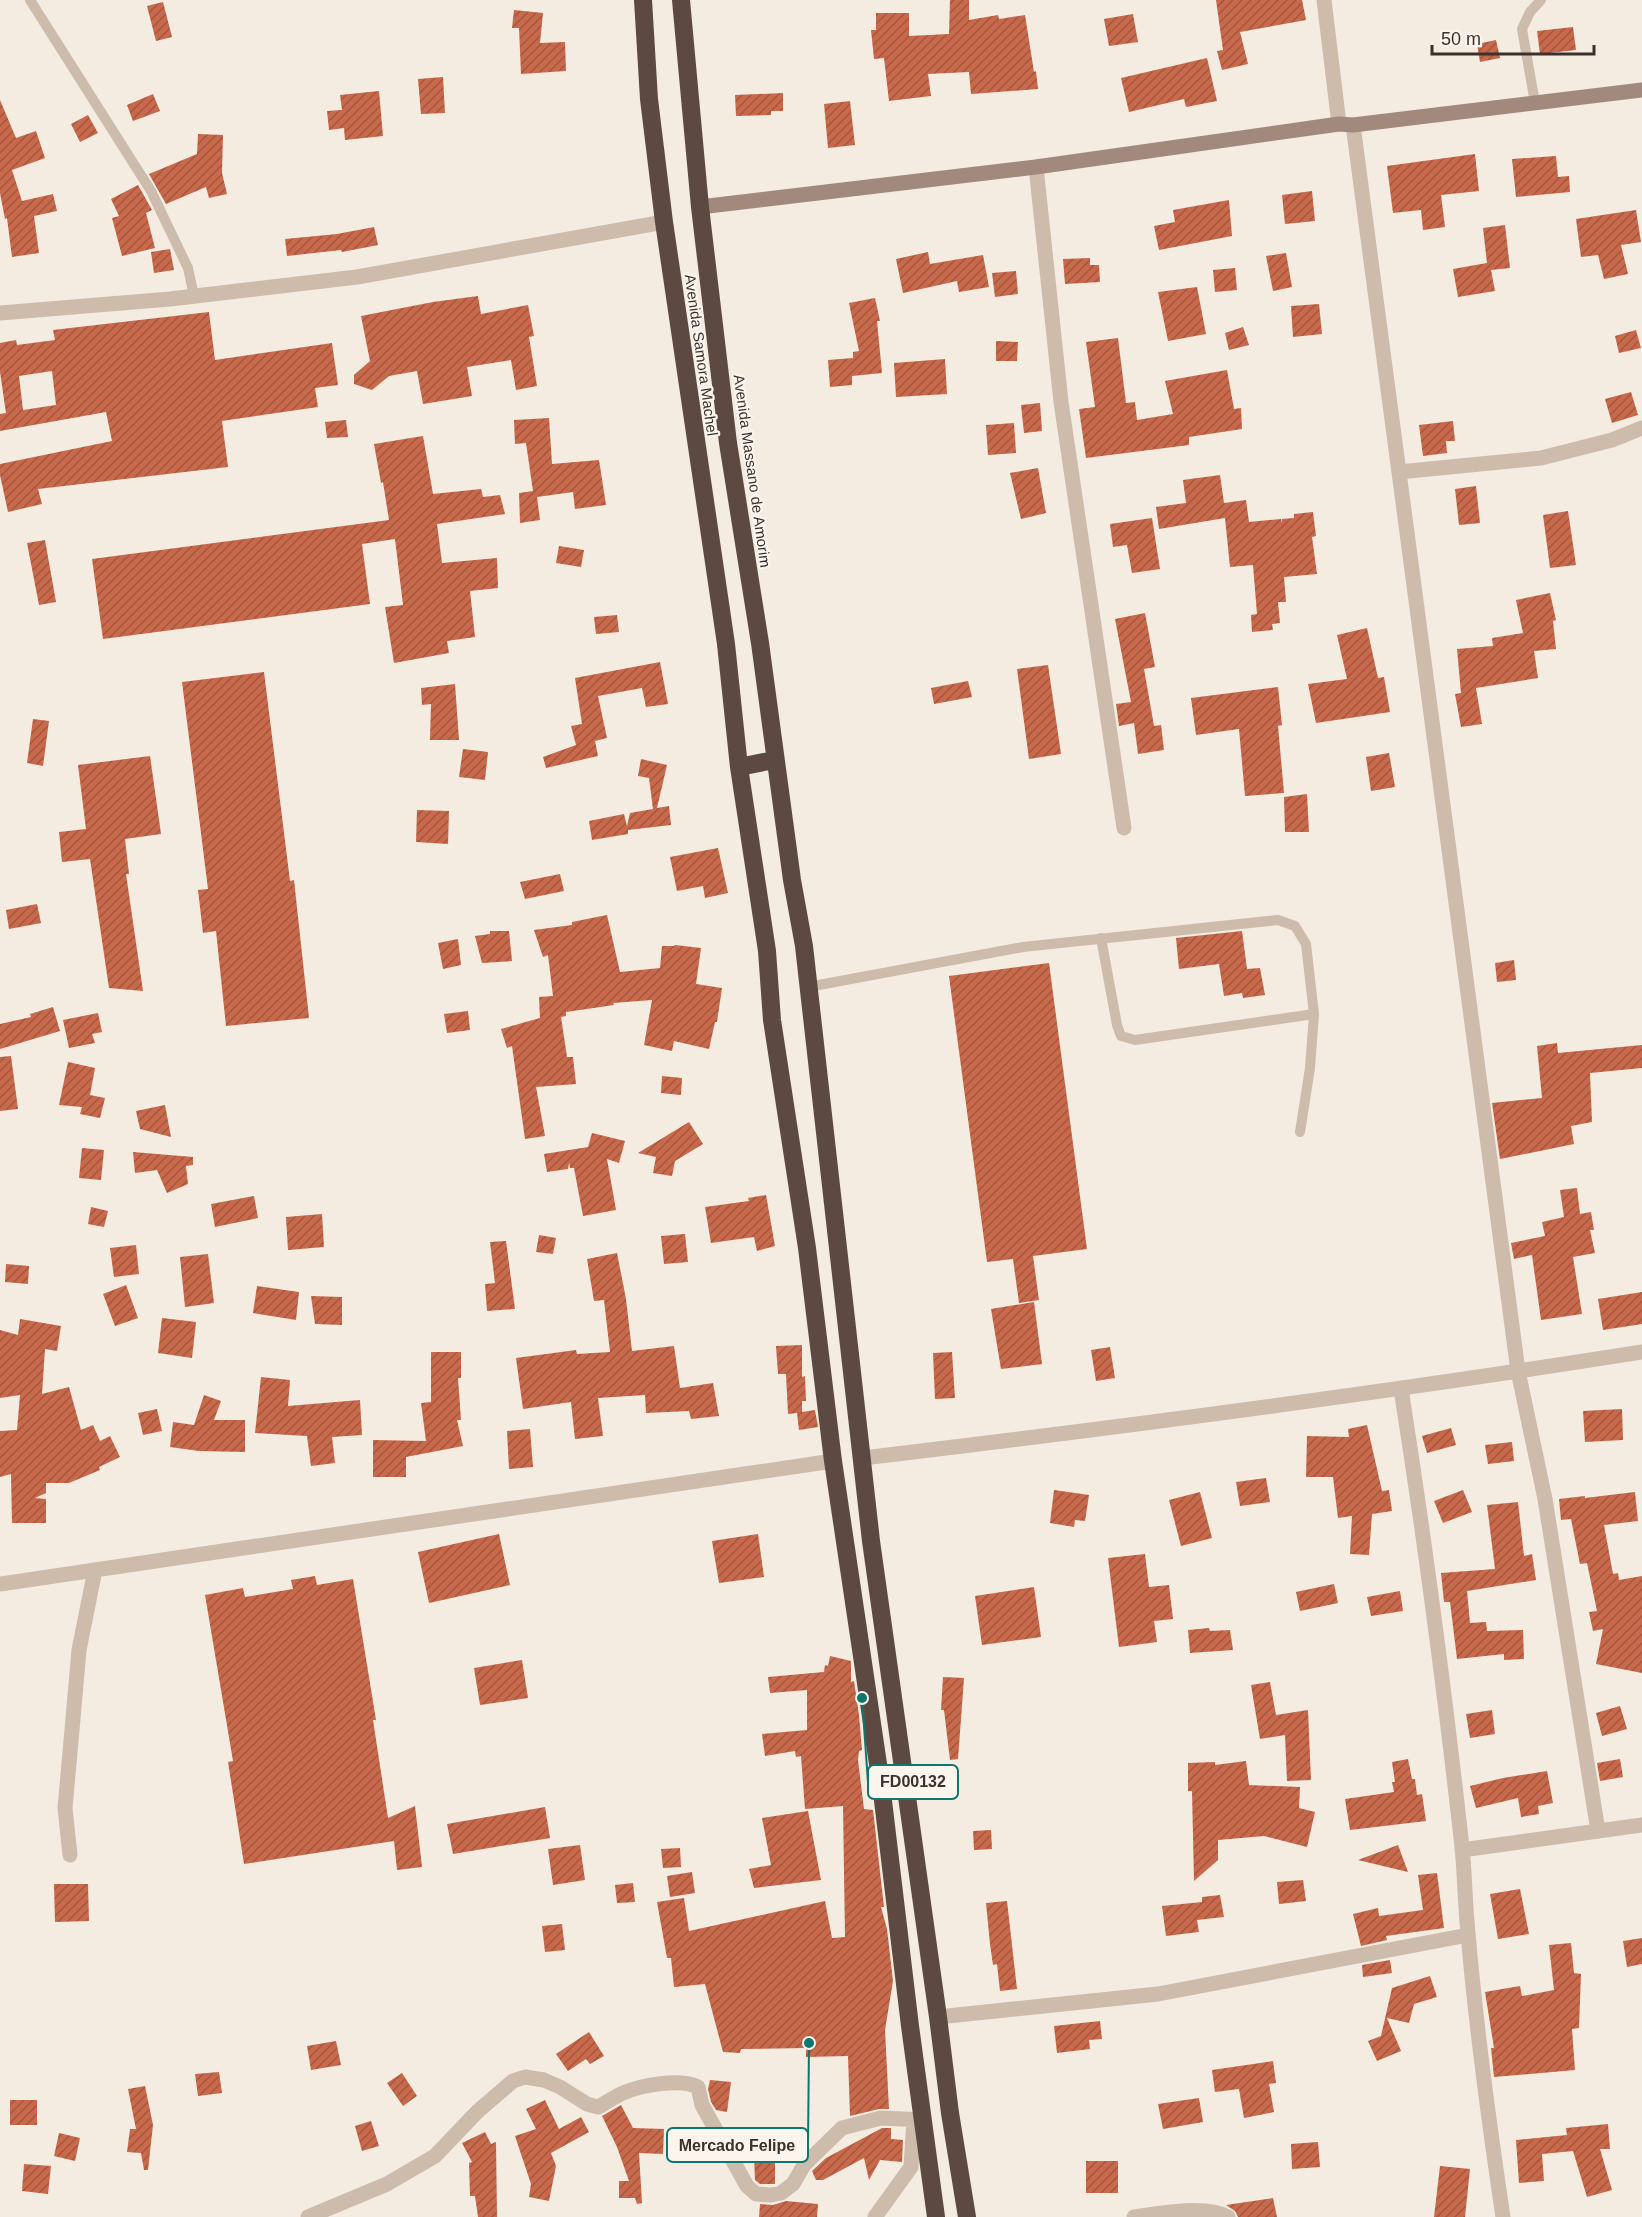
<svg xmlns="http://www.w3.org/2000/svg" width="1642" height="2217" font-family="Arial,sans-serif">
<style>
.building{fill:url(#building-hatch);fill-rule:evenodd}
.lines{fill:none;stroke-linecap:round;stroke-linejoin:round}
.lane{stroke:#cdbbac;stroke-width:10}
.street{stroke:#cdbbac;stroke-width:15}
.secondary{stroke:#a18a7d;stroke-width:15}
.highway{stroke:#5c4a42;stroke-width:18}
.labels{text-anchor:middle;stroke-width:4.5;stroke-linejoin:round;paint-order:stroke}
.street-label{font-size:15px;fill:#3b302b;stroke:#fbf5ee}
.leader{fill:none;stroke:#0f766e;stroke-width:2}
.callout-dot{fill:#0f766e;stroke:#fbf5ee;stroke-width:2}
.callout{fill:#fbf5ee;stroke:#0f766e;stroke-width:2}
.callout-label{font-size:16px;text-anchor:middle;font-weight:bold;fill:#3b302b}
</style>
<defs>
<pattern id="building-hatch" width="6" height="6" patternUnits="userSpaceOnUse" patternTransform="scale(1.5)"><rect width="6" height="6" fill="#c8694b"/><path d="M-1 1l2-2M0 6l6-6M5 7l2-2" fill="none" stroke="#a4573f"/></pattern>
</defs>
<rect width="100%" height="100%" fill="#f4ebe1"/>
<path class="building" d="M950,0h19v20l29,-5 1,4 26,-4 9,57 2,-1 2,18 -67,5 -2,-22 -41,2 3,22 -42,5 -5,-43 -10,1 -3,-29h5v-17h33v23l40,-2z
M1216,0h86l4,20 -66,12 8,32 -26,6 -5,-19 6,-1z
M163,2l9,35 -16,4 -9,-35z
M514,10l29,3 -3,30 25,-1 1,29 -45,3 -2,-46h-7z
M1133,14l5,28 -29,4 -5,-27z
M1573,27l3,23 -36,4 -3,-23z
M1496,40l4,18 -20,4 -3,-18z
M1207,58l10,43 -31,6 -2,-8 -55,13 -8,-34z
M443,77l2,36 -24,1 -3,-35z
M379,91l4,45 -38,4 -1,-12 -15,2 -2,-19 15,-1 -2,-15z
M783,93v18h-12v4l-35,1 -1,-21z
M153,94l7,17 -27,10 -6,-16z
M0,100l16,38 20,-7 9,27 -33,12 10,31 31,-7 4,17 -23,5 5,37 -27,4 -5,-39 -2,1 -5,-26z
M850,101l5,44 -27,3 -4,-44z
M88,115l10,18 -18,9 -9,-18z
M198,134l25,1 -1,38 5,21 -18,4 -3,-11 -40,17 -17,-30 48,-20z
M1475,154l4,37 -38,4 4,32 -22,3 -2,-20 -28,3 -6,-47z
M1556,156l2,21 11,-1 1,16 -54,5 -4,-38z
M138,185l14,25 -6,3 9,35 -33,8 -10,-38 7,-2 -8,-17z
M1312,191l3,30 -30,3 -3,-29z
M1229,200l3,36 -73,14 -5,-24 21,-4 -2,-12z
M1636,210l5,32 -20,3 7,29 -24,5 -6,-24 -17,2 -5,-38z
M1505,225l5,43 -19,2 4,21 -37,6 -5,-28 34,-6 -4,-35z
M374,227l4,18 -36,7 -1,-2 -54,6 -2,-17 52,-5z
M170,249l4,21 -20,3 -3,-21z
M928,252l2,12 53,-9 6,32 -30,5 -2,-11 -54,12 -7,-34z
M1286,253l6,34 -19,4 -7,-35z
M1090,258v7h9l1,17 -35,2 -2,-25z
M1235,268l2,22 -22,2 -2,-22z
M1016,271l2,23 -23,3 -3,-24z
M1197,287l9,47 -38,7 -10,-49z
M478,296l3,18 47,-9 6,31 -5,1 8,49 -21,4 -5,-30 -44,7 5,29 -49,8 -6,-33 -28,5 -17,14 -18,-6v-9l16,-14 -9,-45 72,-14z
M875,298l5,23h-3l5,52 -30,3v9l-22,2 -2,-27 25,-2v-6l6,-1 -10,-48z
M1319,304l3,30 -29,3 -2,-31z
M209,312l6,48 117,-17 6,42 -23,3 3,19 -96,14 6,46 -190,22 4,15 -34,8 -8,-37v-11l112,-23 -6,-29 -106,19v-17l6,-1 -6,-41v-29l16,-3 1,5 38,-5 -2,-10zM52,371l4,34 -33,5 -4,-34z
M1243,327l6,18 -20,5 -4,-17z
M1636,330l5,18 -22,5 -4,-17z
M1118,338l8,65 9,-1 2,18 36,-6 -8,-33 62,-11 7,39 7,-1 1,21 -53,8v8l-103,13 -7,-49 16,-2 -9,-65z
M996,341l22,1 -1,19h-21z
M945,359l2,35 -51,3 -2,-34z
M1631,392l7,23 -26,8 -7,-24z
M1040,403l2,28 -18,2 -3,-28z
M549,418l3,46 47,-4 7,45 -31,4 -2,-17 -36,5 3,23 -20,3 -1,-30 14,-2 -7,-48 -11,1 -1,-24z
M346,420l2,17 -21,1 -2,-16z
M1453,421l2,20h-9l1,12 -24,3 -4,-31z
M1014,423l2,30 -28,2 -2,-30z
M423,436l10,58 48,-5 2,8 17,-2 5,19 -68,10 5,39 55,-5 1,30 -28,3 5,46 -28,4 2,12 -55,10 -9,-56 18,-2 -8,-66 -33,5 8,60 -267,35 -11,-80 297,-39 -6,-38 -2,1 -7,-39z
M1038,468l8,45 -25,6 -11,-46z
M1220,475l4,28 22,-3 3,22 32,-3 1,4v-4l12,-1v-4l19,-2 3,24 -4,1 5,37 -33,3 2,25h-8l2,21 -8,1 1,6 -21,2 -1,-17 6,-1 -4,-49 -23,2 -5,-49 -66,11 -3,-22 30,-4 -3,-23z
M1476,486l4,37 -21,2 -4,-36z
M1568,511l8,54 -26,3 -7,-53z
M1152,518l8,51 -28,4 -5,-28 -14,2 -3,-23z
M45,540l11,62 -17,3 -12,-62z
M559,546l25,4 -3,17 -25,-4z
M1550,593l6,27 -3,1 3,28 -22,2 4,27 -62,10 6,36 -21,3 -6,-33 6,-1 -4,-44 36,-3 -1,-8 31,-5 -7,-33z
M1145,613l10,54 -11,2 10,57 7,-1 3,25 -26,4 -4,-31 -15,3 -3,-22 15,-2 -16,-83z
M617,615l2,17 -23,2 -2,-17z
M1367,628l11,50 6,-1 6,35 -74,11 -8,-39 39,-5 -10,-44z
M660,662l8,42 -22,3 -4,-19 -44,8 9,42 -12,3 3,15 -52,12 -3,-11 33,-12 -5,-19 11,-2 -7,-46z
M1048,665l13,89 -32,5 -12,-90z
M264,672l26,209 4,-1 15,138 -83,8 -10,-95 -13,2 -5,-43 10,-1 -26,-207z
M968,681l4,16 -38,7 -3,-16z
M455,684l4,56h-29l1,-36 -9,1 -1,-17z
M1278,687l4,38 -4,1 6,67 -39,3 -6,-67 -43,6 -5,-37z
M33,719l16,2 -6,45 -16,-3z
M463,749l25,3 -3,28 -26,-3z
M1389,753l6,34 -24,4 -5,-34z
M150,756l11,78 -36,5 4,35h-3l17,117 -34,-3 -19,-129 -28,3 -3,-30 27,-3 -8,-64z
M641,759l26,6 -10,43 12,-2 2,19 -43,5v4l-36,6 -3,-19 35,-7 3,12 3,-13 23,-4 -4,-31 -11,-2z
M1307,794l2,38h-24l-1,-35z
M417,810l32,1 -1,33 -32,-2z
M718,848l10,45 -23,5 -2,-12 -26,5 -7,-34z
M560,874l4,17 -39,8 -5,-17z
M37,904l4,19 -32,6 -3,-19z
M607,915l13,57 40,-4 2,-22h12l1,-1 26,3 -5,36 26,4 -5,34h-2l-6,27 -35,-8 -2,10 -28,-6 8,-45 -39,3 1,2 -48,7v4l-5,1 6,40h6l3,27 -40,3 9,49 -20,3 -13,-93 -5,2 -6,-19 39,-11 -1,-21 14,-1 -5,-41 -5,2 -9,-27 38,-5v-3z
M490,931h19l3,30 -30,2 -7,-27 15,-2z
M1242,931l5,38 13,-1 5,27 -22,3 -1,-5 -18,3 -5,-32 -40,5 -3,-31z
M458,939l3,26 -18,4 -5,-26z
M1514,960l2,20 -19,2 -2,-19z
M1049,963l38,286 -54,7 6,44 -20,3 -6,-44 -26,3 -38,-286z
M53,1007l7,24 -60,18v-25l31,-7 -1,-3z
M468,1011l2,19 -23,3 -3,-19z
M98,1013l4,19 -10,2 3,9 -26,5 -6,-28z
M1557,1043l1,10 84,-8v23l-52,5 2,49 -21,4 3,18 -74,15 -8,-56 50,-5 -5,-52z
M11,1056l7,53 -18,2v-54z
M68,1062l27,6 -5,27 15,3 -5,20 -20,-4 2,-7 -23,-2z
M662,1076l20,2 -1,17 -20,-2z
M165,1105l6,32 -31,-8 -4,-18z
M689,1122l14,22 -28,17 -3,15 -19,-3 3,-16 -18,-4z
M592,1133l33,8 -6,22 -12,-4 9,51 -33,6 -9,-48h-4l-1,-5 -1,6 -21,3 -3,-18 44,-7z
M82,1148l22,2 -3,30 -22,-2z
M133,1152l60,5v8l-7,1 2,18 -21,9 -10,-23 -22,3z
M1577,1188l3,26 11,-2 3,18h-4l5,23 -22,4 9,57 -41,6 -9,-65 -18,4 -3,-16 34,-7 -3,-14 22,-5 -4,-27z
M766,1195l9,51 -18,5 -3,-14 -43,6 -6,-36 44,-6 -1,-3z
M254,1196l4,22 -43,9 -4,-23z
M91,1207l17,4 -4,16 -16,-3z
M322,1214l2,33 -36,3 -2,-33z
M685,1234l3,28 -24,2 -3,-28z
M539,1235l17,3 -3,16 -17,-2z
M506,1241l9,68 -28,2 -2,-27 10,-1 -5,-41z
M136,1245l3,29 -25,3 -4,-29z
M617,1253l9,46 6,52 42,-5 6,42 33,-5 6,33 -28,3 -2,-8 -43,2 -1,-18 -47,3 5,38 -28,3 -4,-37 -48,7 -7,-51 60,-8 1,4 33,-2 -6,-52 -10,1 -7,-42z
M208,1254l6,49 -29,4 -5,-50z
M6,1264l23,2 -1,18 -23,-2z
M126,1285l12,33 -23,8 -12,-32z
M257,1286l42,6 -3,28 -43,-7z
M1642,1292v32l-39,6 -5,-31z
M311,1296l31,1v28l-27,-1z
M1034,1302l8,62 -41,5 -10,-60z
M162,1318l34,4 -4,36 -34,-5z
M20,1319l41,7 -4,25 -12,-2 -3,45 27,-7 12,43 12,-5 7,16 10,-5 10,21 -21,10 1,3 -31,13h-23v10l-11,5 11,1v24h-34l-1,-49 -11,3v-46l17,-1 3,-35 -20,3v-68l18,5z
M802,1345v32l3,-1 1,25h-4v11l13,-2 3,17 -19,3 -2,-17 -9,1 -2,-40h-8l-2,-28z
M1110,1347l5,31 -19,3 -5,-31z
M431,1352h30v26h-3l3,42h-4l6,26 -57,11v20h-33v-37l53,1 -5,-38 10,-1z
M952,1352l3,46 -20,1 -2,-46z
M261,1377l29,3 -2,26 72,-6 2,35 -30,2 3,26 -24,3 -4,-30 -52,-3z
M204,1395l17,6 -7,19h31v32l-46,-1 -29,-4 3,-25 21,3z
M157,1409l5,22 -19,4 -5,-22z
M1622,1409l1,31 -38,2 -2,-31z
M1367,1425l15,66 7,-1 3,21 -20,3 -3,41 -19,-1 2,-38 -14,2 -5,-41h-27l1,-41 42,1 -1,-8z
M1451,1428l5,17 -29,8 -5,-17z
M530,1429l3,38 -24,2 -2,-38z
M1512,1442l2,19 -26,3 -3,-19z
M1266,1478l4,24 -30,4 -4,-24z
M1054,1490l35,5 -4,26 -10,-1 -1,7 -24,-4z
M1463,1490l9,22 -29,11 -9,-22z
M1200,1492l12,46 -31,8 -12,-46z
M1635,1492l3,29 -34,4 9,49 5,-1 1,7 23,-4v97l-46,-9 7,-35 -10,2 -4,-19 8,-1 -10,-48 -7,1 -9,-45 -10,1 -2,-21 26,-3v2z
M1518,1502l6,54 8,-2 4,26 -69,11 3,32 16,-1 1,9 36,-1 1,29 -20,1v-6l-47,5 -7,-57h-6l-3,-29 54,-4 -8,-64z
M499,1534l11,51 -81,18 -11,-51z
M758,1534l6,43 -45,6 -7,-42z
M1145,1554l4,33 20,-2 4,34 -19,2 3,21 -38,5 -11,-89z
M315,1576l2,9 36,-6 23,141h-3l15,98 27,-12 7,61 -25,3 -3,-29 -150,23 -16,-102 5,-1 -28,-166 38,-7 2,9 48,-8 -2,-9z
M1334,1584l4,19 -38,8 -4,-19z
M1034,1587l7,50 -59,8 -7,-49z
M1400,1591l3,20 -32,5 -4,-19z
M1209,1628l1,3 20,-1 3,20 -43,3 -2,-23z
M830,1656l21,5v21l3,-1 5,34 3,35 -3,1 -1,9 6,49 9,1 11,97h-3l6,22 6,52 -8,49 4,79h-10l-29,7 -2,-60 -42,1v-9l-65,1 -1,4 -17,-1 -18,-68 -31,3 -3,-29h-4l-10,-56 27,-4 5,33 136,-30 7,37 13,-1 -2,-131 -38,3 -4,-53 -5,1 -1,-6 -30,5 -3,-22 45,-4v-40l-37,3 -2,-16 56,-5 1,-7 3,1z
M522,1660l6,38 -48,7 -6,-37z
M943,1677l21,1 -6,81 -8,1 -6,-50h-3z
M1270,1682l6,33 32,-5 3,70 -24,1 -2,-46 -25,4 -9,-54z
M1620,1706l7,23 -25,7 -6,-23z
M1492,1710l3,24 -25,4 -4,-24z
M1408,1759l4,20h3l2,16 5,-1 4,27 -76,9 -5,-31 49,-7 -2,-10h3l-3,-20z
M1620,1759l3,18 -23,4 -3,-18z
M1246,1761l3,24 51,2 -1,21 16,4 -8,35 -43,-11 -46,4v20l-24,21 -2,-90h-4v-28l27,-1v3z
M1547,1771l6,32 -15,3 1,8 -18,3 -3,-19 -42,10 -6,-22 33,-8z
M545,1807l5,31 -97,16 -6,-30z
M808,1811l13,69 -67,8 -5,-19 22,-4 -9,-47z
M991,1830l1,19 -18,1 -1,-19z
M580,1845l5,35 -32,5 -5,-36z
M1398,1845l10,27 -50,-12z
M680,1848l1,19 -18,1 -2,-19z
M692,1872l3,21 -25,4 -3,-21z
M1437,1873l7,55 -58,8 1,4 -26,6 -8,-32 25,-6 1,8 44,-6 -5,-35z
M1303,1880l3,21 -27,3 -2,-22z
M633,1883l2,19 -18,1 -2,-18z
M54,1884h34l1,37 -34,1z
M1520,1889l9,45 -31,5 -8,-45z
M1220,1895l4,22 -27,3 2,12 -33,4 -4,-30 40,-4v-5z
M1007,1901l10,88 -17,2 -3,-27 -4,1 -3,-21 -4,-41z
M562,1924l3,26 -20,2 -3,-26z
M1642,1938v26l-15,3 -4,-26z
M1571,1943l3,30 7,1 -2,54 -7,1 3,41 -81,7 -3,-29h3l-9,-56 35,-6 2,10 32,-6 -5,-45z
M1390,1960l2,13 -29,4 -1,-12z
M1430,1976l7,21 -23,7 -5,19 -22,-5 14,33 -24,10 -9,-20 13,-5 11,-48z
M1100,2021l2,18 -13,1 1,9 -33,4 -3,-27z
M589,2032l15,24 -14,8 -4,-5 -18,12 -12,-17z
M336,2041l5,24 -30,5 -4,-24z
M1273,2061l3,22 -7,1 5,28 -30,6 -5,-29 -24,3 -3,-22z
M219,2072l3,21 -24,3 -3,-22z
M402,2073l15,23 -14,10 -16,-23z
M710,2080l21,2 -4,30 -11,-2 -5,-8 -3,-13z
M145,2086l8,39 -5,45h-4l-3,-17 -14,-1 3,-23h6l-8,-40z
M1199,2098l4,24 -40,7 -5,-25z
M10,2100h27v25h-27z
M545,2100l14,29 22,-12 8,15 -38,21 5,13 -7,35 -20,-4 2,-13 -16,-48 21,-7 -10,-20z
M621,2105l12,23 31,1 -1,25 -24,-1 3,50 -5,1 -2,-6h-16v-17h10l-12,-34 -15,-31z
M371,2121l8,25 -17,5 -7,-25z
M1608,2124l2,25h-10l12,41 -25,7 -14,-46 -31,3 2,27 -25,2 -3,-43 51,-5 -1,-7z
M882,2128h9v11l12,1 -1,22 -22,-2 -11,20 -5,-22 -41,22h-7l-4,-9 14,-13z
M485,2132l6,12 5,-2 1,75h-19l-3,-21h-5l-1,-33 3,-1 -10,-19z
M59,2133l21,5 -5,23 -21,-5z
M1318,2142l2,25 -28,2 -1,-25z
M754,2156h21v28h-15l-5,-4z
M1086,2161h32v32h-32z
M24,2164l27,2 -3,28 -26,-3z
M1440,2166l30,3 -5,48h-31z
M1273,2198l4,19h-39l-3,-6 -9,-6z
M786,2201l32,3 -1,13h-58l1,-13 13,1z"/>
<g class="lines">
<path class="lane" d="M30,0l121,191 37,77 6,28
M1535,103l-13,-74 8,-17 11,-12
M1101,938l16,87 4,11 14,4 179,-26
M808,987l215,-40 255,-27 17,6 11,18 8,70 -4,54 -10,64"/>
<path class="street" d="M1324,0l15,124
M1353,125l165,1246 27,128 53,332
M1036,167l25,235 63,426
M0,313l170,-14 187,-22 307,-55
M1399,472l142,-14 71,-18 30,-12
M1401,1389c24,152 44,305 61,458 3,29 3,58 6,86 8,95 21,190 35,284
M863,1458c260,-31 520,-65 779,-106
M0,1584l833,-123
M1462,1850l180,-25
M70,1855l-5,-47 7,-78 7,-80 16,-80
M938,2017l220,-23 310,-59
M308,2217l79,-33 48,-28 43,-45 35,-30 12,-4 19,3 16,7 27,17 11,3c8,-4 16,-10 25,-14 19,-8 57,-15 75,-6l4,18 45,81 9,8 15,1 10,-2 12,-9 11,-19 38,-37 39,-10 43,2
M875,2217l36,-50 3,-47
M1134,2217c24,-3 72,-13 94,0"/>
<path class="secondary" d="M700,207l336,-40 303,-43 14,1 289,-35"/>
<path class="highway" d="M643,0l6,99 15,123 62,422 13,123 28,184 5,69 35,228 26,213 48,323 29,242 26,191
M681,0l19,207 28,236 32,200 32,237 12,66 67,595 67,476 12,96 17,104
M739,767l35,-7"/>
</g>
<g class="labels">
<g class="street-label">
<text transform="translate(701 355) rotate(82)" y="5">Avenida Samora Machel</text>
<text transform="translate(752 471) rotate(82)" y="5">Avenida Massano de Amorim</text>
</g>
</g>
<path class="leader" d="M862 1698L868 1782M809 2043L808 2145"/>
<g class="callout-dot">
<circle cx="862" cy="1698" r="6"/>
<circle cx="809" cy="2043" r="6"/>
</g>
<g class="callout">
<rect x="868" y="1765" width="90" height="34" rx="6"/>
<rect x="667" y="2128" width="141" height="34" rx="6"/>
</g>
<g class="callout-label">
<text x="913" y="1787">FD00132</text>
<text x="737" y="2151">Mercado Felipe</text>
</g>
<path d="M1432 45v9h162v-9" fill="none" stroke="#3b302b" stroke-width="3"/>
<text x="1441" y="45" font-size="18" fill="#3b302b" stroke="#fbf5ee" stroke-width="4.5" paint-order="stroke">50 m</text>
</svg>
